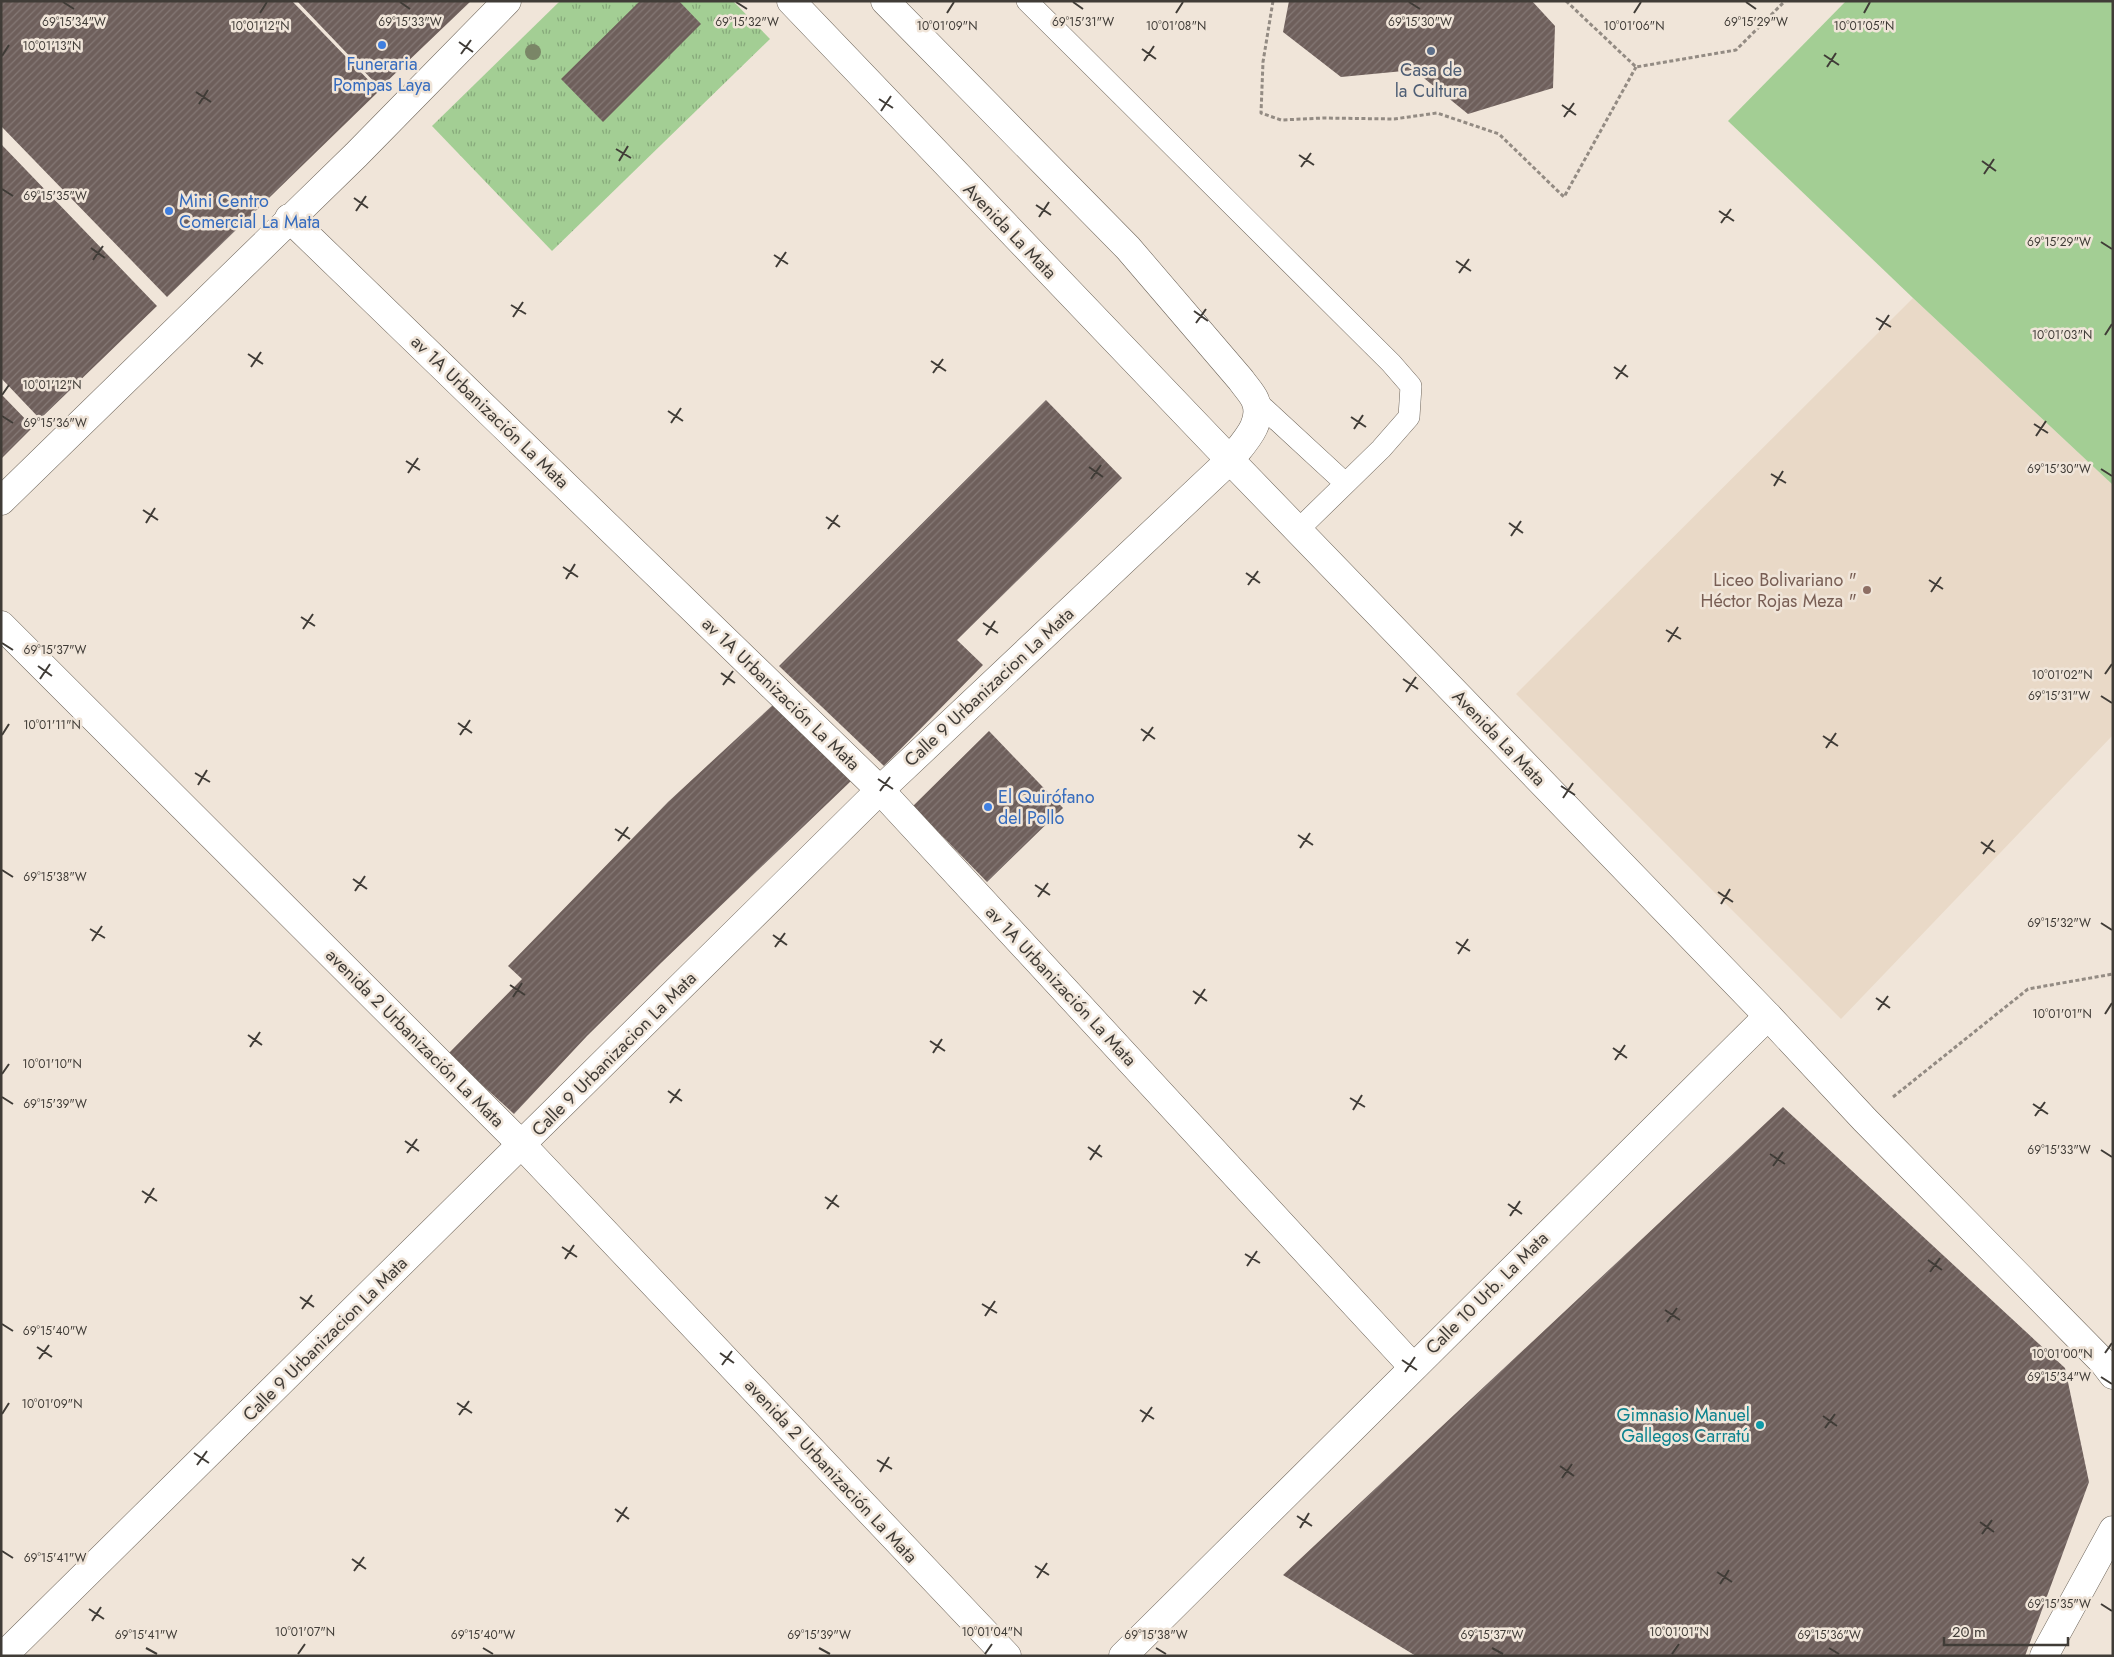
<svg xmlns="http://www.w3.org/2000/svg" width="2114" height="1657" font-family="Jost,sans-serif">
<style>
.built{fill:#e9d9c7}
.grass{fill:url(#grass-tufts)}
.pitch{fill:#a3ce94}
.building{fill:url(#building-hatch)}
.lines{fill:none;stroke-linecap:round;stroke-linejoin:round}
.service-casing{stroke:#6c6358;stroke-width:22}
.minor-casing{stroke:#6c6358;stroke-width:29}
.tertiary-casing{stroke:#6c6358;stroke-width:29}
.path{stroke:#938b83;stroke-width:3;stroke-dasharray:4 2.5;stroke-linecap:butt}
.service{stroke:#fff;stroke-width:21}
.minor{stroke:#fff;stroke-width:28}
.tertiary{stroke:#fff;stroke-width:28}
.tree{fill:#7a8667}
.ticks{fill:none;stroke:#403c37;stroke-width:2}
.shop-dot{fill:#3f7fe0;stroke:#f0e5d9;stroke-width:2}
.service-dot{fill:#5c6f8a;stroke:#f0e5d9;stroke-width:2}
.education-dot{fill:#8d6e63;stroke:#f0e5d9;stroke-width:2}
.culture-dot{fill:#0f9aa8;stroke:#f0e5d9;stroke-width:2}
.labels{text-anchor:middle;stroke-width:5;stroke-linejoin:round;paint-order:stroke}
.shop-label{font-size:18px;fill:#366cbe;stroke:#f0e5d9;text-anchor:start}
.service-label{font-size:18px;fill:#4e5e75;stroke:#f0e5d9}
.street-label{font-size:18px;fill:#403c37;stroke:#f0e5d9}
.education-label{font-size:18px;fill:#785e54;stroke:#f0e5d9;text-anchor:end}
.culture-label{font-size:18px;fill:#0d838f;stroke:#f0e5d9;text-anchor:end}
.ticks-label{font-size:12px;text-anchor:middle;fill:#403c37;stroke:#f0e5d9;stroke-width:5;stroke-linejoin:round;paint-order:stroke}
</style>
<defs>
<pattern id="grass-tufts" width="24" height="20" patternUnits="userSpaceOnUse" patternTransform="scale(1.25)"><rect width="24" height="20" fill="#a3ce94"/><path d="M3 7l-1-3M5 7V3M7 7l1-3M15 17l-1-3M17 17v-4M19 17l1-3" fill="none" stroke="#86a87a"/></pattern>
<pattern id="building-hatch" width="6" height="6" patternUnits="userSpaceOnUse" patternTransform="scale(1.25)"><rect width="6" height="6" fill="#6e5f5b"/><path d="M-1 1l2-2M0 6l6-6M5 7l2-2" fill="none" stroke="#847875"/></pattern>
</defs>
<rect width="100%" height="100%" fill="#f0e5d9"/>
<path class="built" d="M1913,298l200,187v250l-272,284 -325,-325z"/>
<path class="grass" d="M560,1h173l37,38 -218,212 -120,-125z"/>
<path class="pitch" d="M1846,1h267v484l-200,-187 -185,-177z"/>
<path class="building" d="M1,1h291l87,90 -212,206 -166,-171z
M297,1h174l-91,87z
M640,1h39l22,23 -98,98 -42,-43z
M1289,1h243l23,25 -2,62 -85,26 -54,-44 -73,7 -58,-45z
M1,144l156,162 -117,113 -39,-41z
M1,394l32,33 -32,32z
M1046,400l76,78 -165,162 26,25 -99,101 -105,-100z
M775,703l76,78 -189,181 -75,74 -73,78 -66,-60 74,-75 -14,-13 160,-164z
M989,731l74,77 -76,74 -74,-76z
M1783,1107l282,261 24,114 -64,174h-609l-133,-81z"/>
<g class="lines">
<defs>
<path id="service" d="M1027,1l364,362 20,23 -2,31 -28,32 -83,81
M1255,400l90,83"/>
<path id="minor" d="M289,218l591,572 533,577
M1,501l355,-346 151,-154
M1,625l521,520 485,511
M1123,1656l645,-640 97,104 238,242 10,13
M2044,1656l69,-126"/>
<path id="tertiary" d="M791,1l439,459 538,556
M3,1656l877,-866 350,-330c13,-17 35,-37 25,-60 -3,-7 -10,-14 -14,-20l-113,-132 -243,-247"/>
</defs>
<use href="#service" class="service-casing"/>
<use href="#minor" class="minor-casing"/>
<use href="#tertiary" class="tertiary-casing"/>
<path class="path" d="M1273,1l-10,61 -2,51 20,7 42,-2 71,1 43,-6 62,21 65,63 72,-130
M1566,1l70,66 100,-17 49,-49
M1893,1097l135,-108 85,-15"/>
<use href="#service" class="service"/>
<use href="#minor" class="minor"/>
<use href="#tertiary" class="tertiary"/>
</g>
<circle class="tree" cx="533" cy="52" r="8"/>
<path class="ticks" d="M63,2l11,7M400,2l10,7M736,2l11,7M1073,2l10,7M1409,2l11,7M1746,2l10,7M260,13l7,-11M947,13l7,-11M1176,13l7,-11M1634,13l7,-11M1864,13l6,-11M459,42l14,10M1142,49l14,10M461,54l10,-14M1824,55l15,10M2,56l7,-11M1144,61l10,-15M1827,67l9,-14M196,92l15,10M879,99l14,9M199,104l9,-14M1562,105l14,10M881,111l10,-15M1564,117l10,-14M616,149l15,9M1299,155l15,10M619,161l9,-15M1982,161l14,10M1301,167l10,-14M1984,174l10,-15M2,189l11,7M354,198l14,10M1036,205l15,10M356,211l10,-15M1719,211l15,10M1039,217l10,-15M1721,223l10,-14M2101,242l11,7M91,248l14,10M774,255l14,9M93,260l10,-14M1456,261l15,10M776,267l10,-15M1459,273l10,-14M511,305l15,9M1194,311l14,10M513,317l10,-15M1876,318l15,9M1196,323l10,-14M1879,330l10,-15M2105,335l7,-11M248,354l15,10M931,361l15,10M251,367l10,-15M1614,367l14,10M933,373l10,-14M1616,379l10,-14M2,395l7,-10M668,411l15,10M2,416l11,7M1351,417l15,10M671,423l10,-15M2034,424l14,9M1354,429l9,-14M2036,436l10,-15M406,461l14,9M1089,467l14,10M2101,469l11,7M408,473l10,-15M1771,474l15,9M1091,479l10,-14M1774,486l9,-15M143,510l15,10M826,517l14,10M146,523l9,-15M1509,523l14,10M828,529l10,-14M1511,536l10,-15M563,567l15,10M1246,573l14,10M566,579l9,-15M1929,580l14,9M1248,585l10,-14M1931,592l10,-15M301,617l14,9M983,623l15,10M303,629l10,-15M1666,630l15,9M986,635l9,-14M1668,642l10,-15M2,643l11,7M38,666l14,10M721,673l14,10M2105,674l7,-10M40,679l10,-15M1403,679l15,10M723,685l10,-14M1406,692l10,-15M2101,696l11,7M458,723l14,10M1141,729l14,10M2,735l7,-11M460,735l10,-15M1823,736l15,10M1143,741l10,-14M1826,748l10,-15M195,773l15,9M878,779l15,10M198,785l9,-15M1561,786l14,9M880,791l10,-14M1563,798l10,-15M615,829l15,10M1298,835l15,10M618,841l10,-14M1981,842l14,10M1300,848l10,-15M1983,854l10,-14M2,870l11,7M353,879l14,10M1035,885l15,10M355,891l10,-15M1718,892l15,10M1038,897l10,-14M1721,904l9,-15M2101,923l11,7M90,929l15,9M773,935l14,10M92,941l10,-15M1456,942l14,9M775,947l10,-14M1458,954l10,-15M510,985l15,10M1193,991l14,10M513,997l9,-14M1876,998l14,10M1195,1004l10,-15M1878,1010l10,-14M2105,1014l7,-11M248,1035l14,10M930,1041l15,10M250,1047l10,-15M1613,1048l14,10M933,1053l9,-14M1615,1060l10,-15M2,1074l7,-10M668,1091l14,10M2,1097l11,7M1350,1098l15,9M670,1103l10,-14M2033,1104l15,10M1353,1110l9,-15M2035,1116l10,-14M405,1141l14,10M1088,1147l14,10M2101,1150l11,7M407,1153l10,-14M1770,1154l15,10M1090,1160l10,-15M1773,1166l10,-14M142,1191l15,10M825,1197l14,10M145,1203l9,-15M1508,1204l14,10M827,1209l10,-14M1510,1216l10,-15M562,1247l15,10M1245,1254l15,9M565,1259l9,-14M1928,1260l14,10M1247,1266l10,-15M1930,1272l10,-14M300,1297l14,10M982,1304l15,9M302,1309l10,-14M1665,1310l15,10M985,1316l10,-15M1667,1322l10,-14M2,1324l11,7M37,1347l15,10M720,1353l14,10M2105,1353l7,-10M39,1359l10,-14M1402,1360l15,10M722,1365l10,-14M1405,1372l10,-15M2101,1377l11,7M457,1403l15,10M1140,1410l14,9M2,1414l7,-11M459,1415l10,-14M1823,1416l14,10M1142,1422l10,-15M1825,1428l10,-14M194,1453l15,10M877,1460l15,9M197,1465l10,-14M1560,1466l14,10M880,1472l9,-15M1562,1478l10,-14M615,1509l14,10M1297,1516l15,10M617,1522l10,-15M1980,1522l14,10M1300,1528l9,-15M1982,1534l10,-14M2,1551l11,7M352,1559l14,10M1035,1566l14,9M354,1571l10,-14M1717,1572l15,10M1037,1578l10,-15M1720,1584l9,-14M2101,1604l11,7M89,1609l15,10M92,1621l9,-14M146,1648l11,6M483,1648l10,6M819,1648l11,6M1156,1648l10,6M1492,1648l11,6M1829,1648l10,6M298,1654l7,-10M985,1654l7,-10M1672,1654l7,-10"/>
<g class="shop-dot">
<circle cx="382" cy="45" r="5"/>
<circle cx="169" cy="211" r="5"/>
<circle cx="988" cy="807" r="5"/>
</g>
<circle class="service-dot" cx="1431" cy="51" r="5"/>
<circle class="education-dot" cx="1867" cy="590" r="5"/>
<circle class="culture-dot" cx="1760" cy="1425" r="5"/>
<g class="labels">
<g class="shop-label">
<text x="382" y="70" text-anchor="middle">Funeraria<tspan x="382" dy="21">Pompas Laya</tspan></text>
<text x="179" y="207">Mini Centro<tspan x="179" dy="21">Comercial La Mata</tspan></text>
<text x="998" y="803">El Quirófano<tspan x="998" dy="21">del Pollo</tspan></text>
</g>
<g class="service-label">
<text x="1431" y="76">Casa de<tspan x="1431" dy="21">la Cultura</tspan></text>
</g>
<g class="street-label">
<text transform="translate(1010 231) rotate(46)" y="6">Avenida La Mata</text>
<text transform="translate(490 412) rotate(44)" y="6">av 1A Urbanización La Mata</text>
<text transform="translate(989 687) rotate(-43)" y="6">Calle 9 Urbanizacion La Mata</text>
<text transform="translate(781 694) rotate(44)" y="6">av 1A Urbanización La Mata</text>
<text transform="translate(1499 738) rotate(46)" y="6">Avenida La Mata</text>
<text transform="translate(1061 986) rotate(47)" y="6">av 1A Urbanización La Mata</text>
<text transform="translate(415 1038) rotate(45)" y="6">avenida 2 Urbanización La Mata</text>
<text transform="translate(614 1054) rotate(-45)" y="6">Calle 9 Urbanizacion La Mata</text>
<text transform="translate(1487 1293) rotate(-45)" y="6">Calle 10 Urb. La Mata</text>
<text transform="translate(325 1339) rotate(-45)" y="6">Calle 9 Urbanizacion La Mata</text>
<text transform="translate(831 1471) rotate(47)" y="6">avenida 2 Urbanización La Mata</text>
</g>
<g class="education-label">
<text x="1857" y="586">Liceo Bolivariano "<tspan x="1857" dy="21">Héctor Rojas Meza "</tspan></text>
</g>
<g class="culture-label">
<text x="1750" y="1421">Gimnasio Manuel<tspan x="1750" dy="21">Gallegos Carratú</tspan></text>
</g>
</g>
<g class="ticks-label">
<text x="74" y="26">69°15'34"W</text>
<text x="410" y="26">69°15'33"W</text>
<text x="747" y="26">69°15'32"W</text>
<text x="1083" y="26">69°15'31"W</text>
<text x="1420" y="26">69°15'30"W</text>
<text x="1756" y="26">69°15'29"W</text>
<text x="260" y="30">10°01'12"N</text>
<text x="947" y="30">10°01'09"N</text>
<text x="1176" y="30">10°01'08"N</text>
<text x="1634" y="30">10°01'06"N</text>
<text x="1864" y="30">10°01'05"N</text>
<text x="52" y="50">10°01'13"N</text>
<text x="55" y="200">69°15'35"W</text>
<text x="2059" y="246">69°15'29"W</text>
<text x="2062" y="339">10°01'03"N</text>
<text x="52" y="389">10°01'12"N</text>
<text x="55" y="427">69°15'36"W</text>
<text x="2059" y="473">69°15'30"W</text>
<text x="55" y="654">69°15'37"W</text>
<text x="2062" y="679">10°01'02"N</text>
<text x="2059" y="700">69°15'31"W</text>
<text x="52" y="729">10°01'11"N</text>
<text x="55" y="881">69°15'38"W</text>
<text x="2059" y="927">69°15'32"W</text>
<text x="2062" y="1018">10°01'01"N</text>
<text x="52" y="1068">10°01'10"N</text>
<text x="55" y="1108">69°15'39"W</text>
<text x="2059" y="1154">69°15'33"W</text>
<text x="55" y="1335">69°15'40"W</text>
<text x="2062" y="1358">10°01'00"N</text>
<text x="2059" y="1381">69°15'34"W</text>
<text x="52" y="1408">10°01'09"N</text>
<text x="55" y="1562">69°15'41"W</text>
<text x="2059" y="1608">69°15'35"W</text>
<text x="305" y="1636">10°01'07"N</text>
<text x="992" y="1636">10°01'04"N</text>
<text x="1679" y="1636">10°01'01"N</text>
<text x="146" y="1639">69°15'41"W</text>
<text x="483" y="1639">69°15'40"W</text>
<text x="819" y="1639">69°15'39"W</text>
<text x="1156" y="1639">69°15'38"W</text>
<text x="1492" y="1639">69°15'37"W</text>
<text x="1829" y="1639">69°15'36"W</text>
</g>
<rect width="2114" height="1657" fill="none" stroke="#403c37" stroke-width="5"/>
<path d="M1944 1637v8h124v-8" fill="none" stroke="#403c37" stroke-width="2.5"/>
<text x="1952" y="1637" font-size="15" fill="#403c37" stroke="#f0e5d9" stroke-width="4" paint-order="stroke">20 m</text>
</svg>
